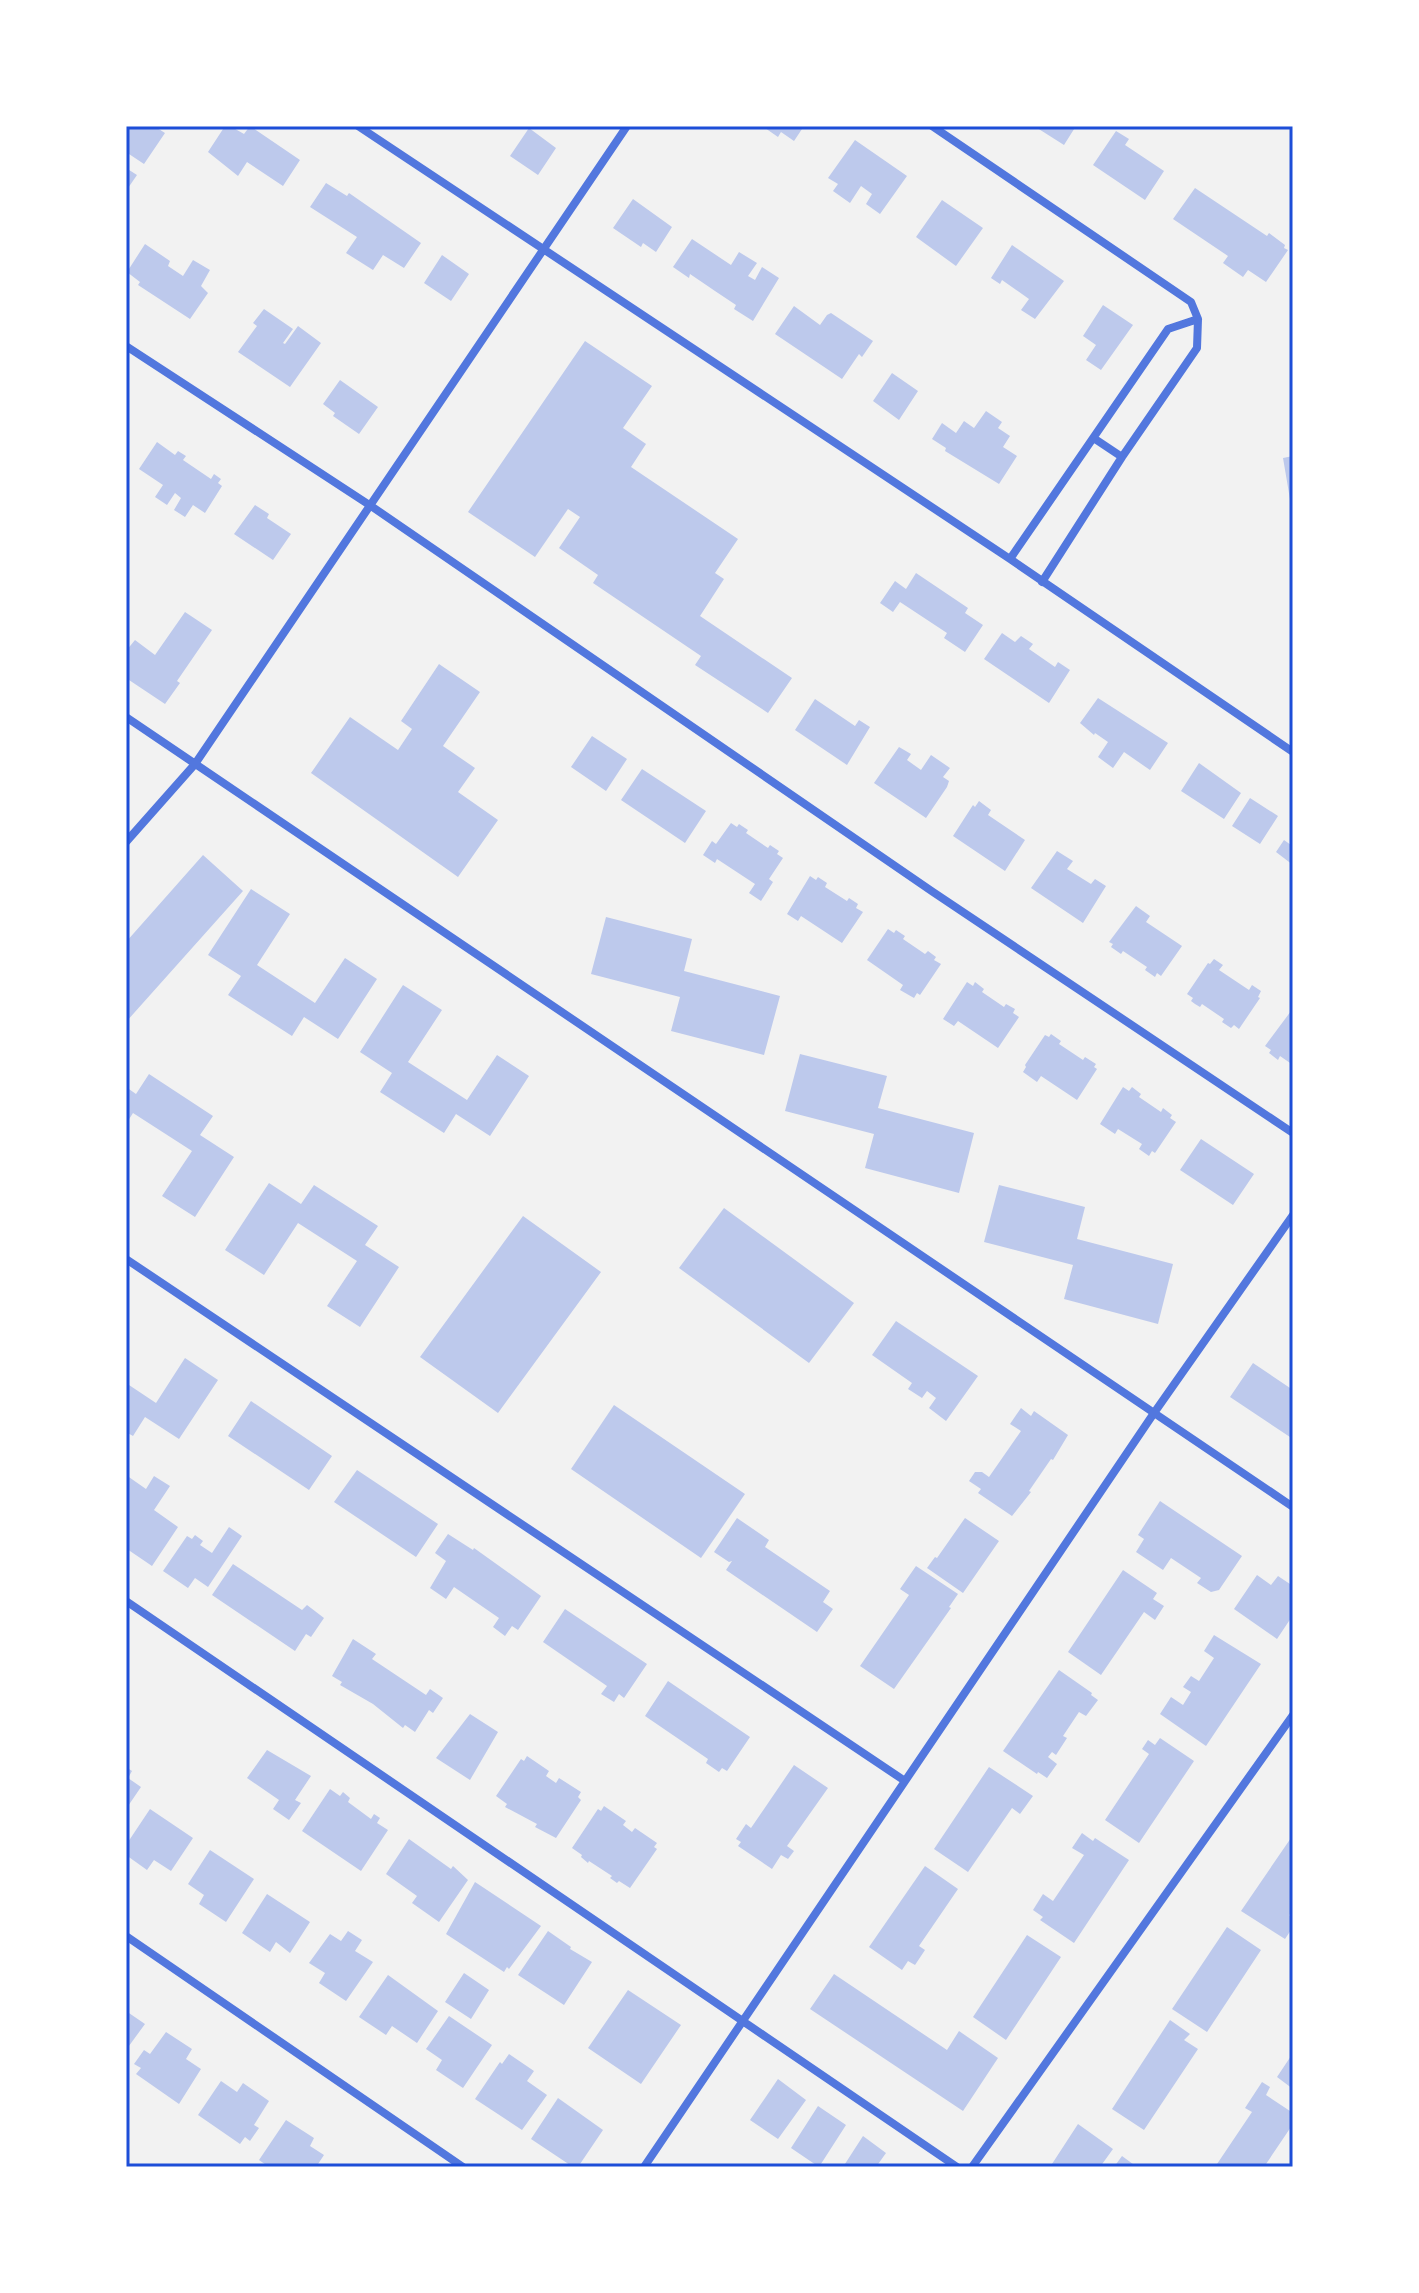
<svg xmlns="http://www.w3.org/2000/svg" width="1419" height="2293" font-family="'Asap Condensed',sans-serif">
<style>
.building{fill:#bdc9ec}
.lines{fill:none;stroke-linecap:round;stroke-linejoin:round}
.minor{stroke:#5277de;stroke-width:8}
.neatline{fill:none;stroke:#1d4ed8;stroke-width:3}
</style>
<rect width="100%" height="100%" fill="#f2f2f2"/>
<path class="building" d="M126,126h28l11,7 -21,31 -18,-12z
M225,126h5l14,8 6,-8 50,34 -17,26 -36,-24 -9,14 -30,-24z
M766,126h38l-10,15 -13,-9 -3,5 -13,-9z
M1034,126h42l-12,19z
M529,128l27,20 -18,27 -28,-19z
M1116,131l13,8 -4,6 39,26 -19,29 -52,-35z
M855,140l52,36 -27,38 -14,-10 6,-10 -11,-8 -11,17 -17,-12 5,-7 -10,-6z
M126,168l11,7 -11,16z
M326,183l21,13 2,-3 72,50 -17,25 -21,-13 -10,15 -27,-17 11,-16 -47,-30z
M1195,188l72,48 2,-3 16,12 -1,3 4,2 -22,32 -18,-12 -5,7 -20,-14 5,-7 -55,-37z
M633,199l39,28 -16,25 -13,-9 -2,4 -28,-19z
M942,200l41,28 -27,38 -40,-29z
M692,239l39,26 8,-13 18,11 -9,13 7,4 7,-13 17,11 -26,43 -19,-12 2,-4 -21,-14 -25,-17 -1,4 -16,-11z
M145,244l25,17 -2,5 15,10 10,-16 17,10 -9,16 7,7 -18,26 -52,-34 2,-3 -13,-10z
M1012,245l52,36 -29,38 -14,-9 8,-11 -27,-19 -2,4 -9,-6z
M442,255l27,19 -18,27 -27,-18z
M1103,305l30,20 -32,45 -15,-10 10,-15 -13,-9z
M794,306l26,19 7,-10 4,-2 42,28 -11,16 -3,-3 -17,25 -67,-45z
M264,309l29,20 -10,14 2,1 13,-18 23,17 -31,44 -52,-35 19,-26 -4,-3z
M585,341l67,45 -29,42 23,16 -15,23 107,72 -23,34 9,6 -24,37 92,62 -24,35 -73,-48 6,-9 -108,-73 5,-8 -39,-27 21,-31 -12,-8 -33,48 -67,-45z
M892,373l26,18 -19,29 -26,-19z
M340,380l38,27 -19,27 -26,-18 2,-3 -12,-9z
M986,411l16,11 -4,6 12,8 -7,11 14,9 -18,28 -54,-33 1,-3 -14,-9 10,-16 14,10 8,-12 10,7z
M157,442l18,13 3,-4 8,5 -3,4 28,19 3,-5 7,5 -3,4 4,3 -17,27 -12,-8 -8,12 -11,-7 7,-12 -6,-5 -8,12 -12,-8 8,-12 -24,-16z
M1293,456v48l-2,1 -8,-47z
M255,505l14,9 -2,4 24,16 -18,26 -39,-26z
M916,573l52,35 -3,5 18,12 -18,27 -21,-14 3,-5 -47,-31 -7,10 -13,-9 15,-22 11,8z
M185,612l27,18 -35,51 3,2 -15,21 -39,-26v-27l9,-11 20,15z
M1002,633l13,9 6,-6 12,8 -4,5 26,18 3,-5 12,8 -21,33 -65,-44z
M439,664l41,28 -37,54 32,22 -17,24 40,28 -40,57 -147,-104 39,-56 48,33 14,-21 -11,-8z
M1098,698l70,45 -18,27 -26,-18 -11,16 -15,-11 10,-15 -13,-9 -1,2 -14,-12z
M815,699l40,27 4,-6 11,7 -23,38 -52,-35z
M592,736l35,23 -21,32 -35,-24z
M899,747l12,7 -4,6 14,10 10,-15 19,13 -7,9 6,4 -2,6 -21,31 -52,-35z
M1199,763l42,30 -17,26 -43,-28z
M642,769l64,42 -21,32 -64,-43z
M1250,798l28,18 -18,28 -28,-18z
M979,801l12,9 -3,5 37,25 -20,31 -52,-35 20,-31 2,2z
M731,823l6,4 2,-3 9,6 -2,3 22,15 2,-3 9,6 -2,3 6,4 -14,21 4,3 -12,19 -12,-8 6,-9 -38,-25 -2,4 -12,-8 9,-14 4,3z
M1284,840l7,5 2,-4v24l-17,-13z
M1057,851l16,10 -6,8 24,15 4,-5 11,7 -23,37 -52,-35z
M203,855l40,36 -117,131v-80z
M810,876l6,4 2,-3 9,6 -2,4 22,14 2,-3 9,6 -2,4 7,4 -21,31 -41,-27 -3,5 -11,-7z
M251,889l39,25 -33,51 58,38 30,-45 32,21 -39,60 -34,-22 -12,19 -64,-41 13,-19 -33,-21z
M1136,906l14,10 -4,6 36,24 -21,30 -4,-3 -2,4 -10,-7 2,-3 -24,-16 -2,3 -10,-7 2,-3 -4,-2z
M606,917l86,22 -8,32 96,25 -16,59 -93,-24 9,-34 -89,-23z
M888,929l6,4 2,-3 9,6 -2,3 22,15 3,-3 8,6 -2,3 7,4 -21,31 -3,-2 -3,5 -14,-8 3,-5 -36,-25z
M1214,959l9,6 -4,5 30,20 3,-5 9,6 -3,6 2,1 -21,31 -5,-4 -3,3 -9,-6 2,-3 -22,-15 -2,3 -5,-3 -4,-3 2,-3 -6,-4 21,-31 2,1z
M967,982l6,4 2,-4 9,7 -2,3 22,15 2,-3 9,5 -2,4 6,4 -21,31 -40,-27 -4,5 -11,-7z
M403,985l39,25 -34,52 59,38 30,-45 32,21 -39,60 -34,-22 -12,19 -64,-41 12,-19 -32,-21z
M1291,1011l2,1v53l-13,-9 -2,4 -9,-7 2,-3 -6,-4z
M1051,1034l10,7 -2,3 24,16 2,-3 11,7 -2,3 3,2 -20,31 -36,-24 -4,6 -14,-10 3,-5 -1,-2 20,-30 4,2z
M800,1054l87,22 -9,32 96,25 -15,60 -94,-25 9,-34 -89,-23z
M149,1074l64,42 -13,19 34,22 -39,60 -33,-21 30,-45 -59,-38 -7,11v-37l10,7z
M1123,1087l6,4 3,-4 9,7 -2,3 22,15 2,-4 9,7 -2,3 6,4 -21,31 -3,-2 -3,5 -10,-7 3,-5 -24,-15 -3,5 -15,-10z
M1201,1139l53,35 -21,31 -53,-35z
M269,1183l32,21 13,-19 64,41 -13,19 34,22 -39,60 -33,-21 30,-45 -59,-38 -34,52 -39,-25z
M999,1185l86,22 -8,32 96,25 -15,60 -94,-25 9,-34 -89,-23z
M724,1208l130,95 -45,60 -130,-95z
M523,1216l78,56 -103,141 -78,-56z
M896,1321l82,55 -32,45 -17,-13 7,-10 -9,-7 -5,7 -14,-9 4,-6 -40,-28z
M185,1358l33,22 -39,59 -34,-22 -12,19 -7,-4v-49l30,20z
M1253,1363l40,27v49l-63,-42z
M251,1401l81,55 -23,34 -81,-54z
M614,1405l131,89 -44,64 -130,-89z
M1021,1408l10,8 3,-5 34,24 -15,25 -2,-1 -22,32 2,1 -19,24 -34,-23 3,-4 -12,-8 6,-9h7l7,5 32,-46 -11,-7z
M357,1470l81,54 -22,33 -82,-55z
M126,1475l20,14 8,-13 16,10 -16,24 24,17 -26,39 -25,-17z
M1160,1501l82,55 -23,34 -8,2 -14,-9 4,-5 -30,-20 -8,12 -27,-18 8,-13 -6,-4z
M737,1518l32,22 -4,7 65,44 -7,11 10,7 -16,23 -91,-62 6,-9 -3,1 -15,-10z
M965,1518l34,23 -36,52 -36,-25 8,-11 2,1z
M229,1527l13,9 -34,51 -13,-9 -7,10 -25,-17 24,-35 5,3 3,-4 8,6 -3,4 12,8z
M448,1534l25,16 1,-2 67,48 -23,34 -6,-4 -7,10 -12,-9 6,-9 -45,-31 -8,12 -16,-11 16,-27 -11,-8z
M233,1564l69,46 5,-5 17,13 -13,19 -5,-3 -11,17 -83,-56z
M916,1566l42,28 -9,13 2,1 -57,81 -34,-23 49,-71 -9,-6z
M1123,1570l34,23 -4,6 11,7 -9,14 -11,-8 -43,63 -33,-23z
M1257,1575l14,10 7,-9 15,10v29l-16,24 -43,-30z
M565,1609l82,55 -23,34 -5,-4 -5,8 -13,-8 6,-8 -64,-44z
M1214,1635l47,29 -55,82 -46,-32 11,-17 12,8 8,-13 -8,-5 8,-11 8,5 15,-23 -10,-7z
M353,1639l23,15 -4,5 54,36 4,-6 13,9 -10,15 -4,-3 -14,22 -10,-7 -2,3 -30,-24 -33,-19 2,-3 -10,-6z
M1059,1670l33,23 -1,2 7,5 -12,16 -7,-4 -16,24 4,2 -11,17 -4,-3 -4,5 9,7 -10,14 -9,-6 -1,2 -34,-23z
M668,1681l82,56 -23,34 -5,-3 -3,4 -13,-9 2,-4 -63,-43z
M470,1714l28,18 -28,48 -34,-22z
M1160,1738l34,23 -55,82 -34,-23 44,-66 -7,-5 6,-9 7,5z
M267,1750l44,26 -16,24 6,3 -12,17 -16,-11 6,-9 -32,-22z
M527,1756l22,15 -3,5 10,7 3,-5 22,14 -3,5 3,3 -25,38 -21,-11 2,-3 -32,-17 2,-3 -11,-8 25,-37 3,2z
M794,1765l34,23 -41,58 7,5 -6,8 -7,-4 -9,14 -34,-23 3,-4 -5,-3 10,-15 5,4z
M126,1767l6,4 -4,7 13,9 -15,22z
M989,1767l44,29 -13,18 -8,-6 -44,64 -34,-23z
M330,1789l10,7 3,-4 7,6 -2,4 23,17 3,-5 6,4 -3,5 11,7 -27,41 -59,-40z
M604,1806l22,15 -3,4 9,7 3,-4 22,15 -3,4 3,2 -27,39 -11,-7 -2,2 -7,-5 2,-2 -23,-15 -1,2 -7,-6 1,-2 -10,-7 26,-39 3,2z
M150,1809l43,29 -22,33 -17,-11 -7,10 -21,-15v-10z
M1082,1833l11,8 2,-3 34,22 -55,83 -34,-23 3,-3 -10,-7 10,-16 10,7 31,-46 -12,-7z
M1293,1835v78l-4,2 4,3v9l-8,12 -44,-28z
M409,1839l42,30 2,-3 15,14 -29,42 -27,-19 5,-7 -31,-22z
M210,1850l44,29 -28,43 -27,-18 5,-9 -16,-11z
M925,1866l33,23 -39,57 6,4 -10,15 -7,-4 -6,9 -33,-23z
M475,1882l66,44 -32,43 -2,-2 -3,5 -58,-38z
M267,1894l43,28 -20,31 -14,-11 -6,10 -28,-19z
M1227,1927l34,23 -54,82 -35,-23z
M348,1931l14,9 -7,11 18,11 -27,39 -27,-18 6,-10 -16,-10 21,-29 11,7z
M548,1931l23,16 -1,2 22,13 -28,43 -46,-30z
M1027,1935l34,22 -55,83 -33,-23z
M464,1973l25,17 -18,29 -26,-17z
M834,1974l113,76 12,-19 39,27 -35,53 -153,-102z
M388,1975l50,36 -21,32 -25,-17 -6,9 -27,-18z
M628,1990l53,35 -40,59 -53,-36z
M126,2011l19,13 -19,26z
M449,2016l43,29 -29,43 -27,-18 6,-10 -16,-11z
M1170,2020l20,14 -6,6 14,9 -54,81 -32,-21z
M166,2032l26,17 -6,10 15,10 -22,35 -43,-30 5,-6 -7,-4 10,-14 6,4z
M1293,2053v36l-16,-12z
M509,2054l25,17 -7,10 20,14 -25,35 -47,-31 25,-37 2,2z
M778,2079l28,21 -28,39 -28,-19z
M221,2081l16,11 6,-9 26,18 -15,24 5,3 -9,13 -5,-4 -5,7 -42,-29z
M1262,2082l8,5 -4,8 27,18v11l-29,43h-49l37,-55 -7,-4z
M558,2098l45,32 -25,37h-5l-42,-28z
M818,2106l28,19 -27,42 -28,-19z
M286,2120l28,18 -4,8 14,9 -8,12h-47l-10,-7z
M1078,2124l35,25 -13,18h-50z
M863,2136l23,17 -10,14h-33z
M1122,2156l15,11h-23z"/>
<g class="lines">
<path class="minor" d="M358,126l652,433 283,193
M932,126l259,176 7,17 -1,29 -75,109 -80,125
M126,346l245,160 562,386 360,241
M1095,439l27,18
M1010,559l158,-230 30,-10
M126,717l1167,790
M126,842l69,-78 432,-638
M126,1259l779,522
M126,1601l831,566
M126,1936l337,231
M644,2167l510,-754 139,-198
M972,2167l321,-452"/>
</g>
<rect width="1419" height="2293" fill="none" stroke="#ffffff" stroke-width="256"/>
<rect x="128" y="128" width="1163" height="2037" class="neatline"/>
</svg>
